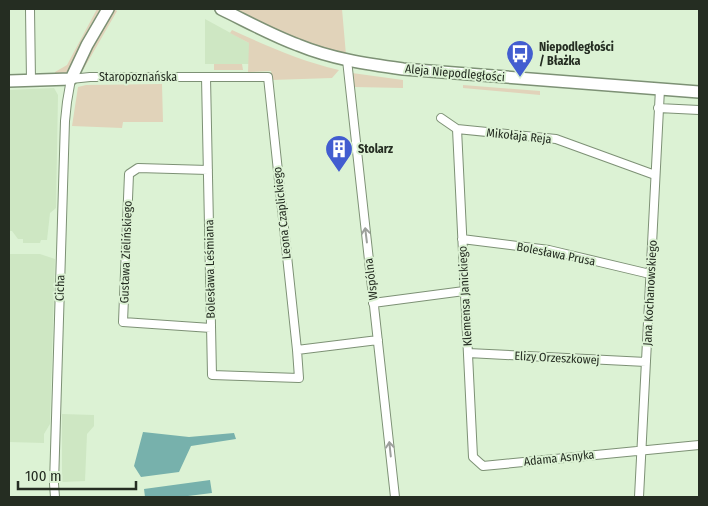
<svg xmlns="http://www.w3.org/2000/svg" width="708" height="506" font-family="'Fira Sans Condensed',sans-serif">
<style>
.built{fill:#cee7c3}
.green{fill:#e1d3ba}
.water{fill:#77b1ac}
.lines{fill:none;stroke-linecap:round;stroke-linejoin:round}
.street-casing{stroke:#7d9175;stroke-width:10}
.secondary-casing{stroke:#7d9175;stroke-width:14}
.street{stroke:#fff;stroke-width:8}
.secondary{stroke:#fff;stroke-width:11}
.oneway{stroke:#9da09c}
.labels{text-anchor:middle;stroke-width:4;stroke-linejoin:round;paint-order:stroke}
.poi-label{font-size:12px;font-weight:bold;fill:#252d22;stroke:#dcf2d4;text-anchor:start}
.street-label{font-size:12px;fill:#252d22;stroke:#dcf2d4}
</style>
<rect width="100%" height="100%" fill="#dcf2d4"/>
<path class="built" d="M205,19l44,24 1,21h-45z
M54,88l4,7 -2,113 -6,5 -3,27h-6l-1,3h-17v-4h-5l-6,-8h-3v-141z
M9,254h31l15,5 -5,165 -6,10v9l-35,-1z
M62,414l32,1v11l-7,8 -2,47 -23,1z"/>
<path class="green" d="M97,9h3l-17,29 -15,33 -4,3 -9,2v-4l12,-7z
M114,9l3,2 -34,59 -1,-2 3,-6z
M235,9h107l4,46 -40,-10z
M232,30c35,16 69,31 107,40l-7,8 -60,2 -1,-9 -23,1 1,-29 -19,-10z
M214,64h28l1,6h-29z
M352,73l51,7v8l-49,-1h-1z
M162,84l1,38h-40l-1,6 -50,-2 6,-39 8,-2z
M463,85l77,6v4l-77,-7z"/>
<path class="water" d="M143,432l46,5 45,-4 2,6 -45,7 -12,26 -38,5 -7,-11z
M210,480l2,13 -32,4h-35l-1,-8z"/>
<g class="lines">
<defs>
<path id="street" d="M30,9l1,72
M347,60l48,437
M206,77l6,298 87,3 -2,-28
M658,108l41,2
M441,118l16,11 99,10 99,36
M457,129l16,328 10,9 216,-21
M208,170l-70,-2 -9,6 -6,148 88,6
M462,239l87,11 101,24
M373,303l91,-12
M468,353l178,9
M55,497l-1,-13 11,-363 2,-19 4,-23 19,-2h178l29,273 81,-10
M639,497l21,-408"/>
<path id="secondary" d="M221,9c25,12 50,26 77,36 34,14 69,19 105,24l296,23
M9,81l62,-2 16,-34 21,-36"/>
</defs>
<use href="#street" class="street-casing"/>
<use href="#secondary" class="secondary-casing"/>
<use href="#street" class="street"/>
<use href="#secondary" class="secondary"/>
</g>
<defs><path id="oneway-shaft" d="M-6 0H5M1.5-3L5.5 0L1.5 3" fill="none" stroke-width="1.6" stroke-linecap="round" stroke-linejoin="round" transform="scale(1.25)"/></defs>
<g class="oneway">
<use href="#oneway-shaft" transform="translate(366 235) rotate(-97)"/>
<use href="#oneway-shaft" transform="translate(390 449) rotate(-96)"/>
</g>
<defs>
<symbol id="bus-pin" viewBox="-11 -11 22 30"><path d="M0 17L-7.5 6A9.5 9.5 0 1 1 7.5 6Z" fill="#425dd0" stroke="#dcf2d4"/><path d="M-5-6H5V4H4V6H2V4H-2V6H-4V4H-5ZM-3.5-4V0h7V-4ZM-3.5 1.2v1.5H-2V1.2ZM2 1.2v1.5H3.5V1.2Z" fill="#fff"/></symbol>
<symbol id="building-pin" viewBox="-11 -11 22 30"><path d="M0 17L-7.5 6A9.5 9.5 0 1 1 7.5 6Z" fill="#425dd0" stroke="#dcf2d4"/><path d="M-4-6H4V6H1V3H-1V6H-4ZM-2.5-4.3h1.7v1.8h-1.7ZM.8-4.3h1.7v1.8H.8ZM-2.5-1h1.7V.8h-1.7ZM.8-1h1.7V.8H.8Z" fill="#fff"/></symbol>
</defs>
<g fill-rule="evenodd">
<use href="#bus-pin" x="504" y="38" width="32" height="43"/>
<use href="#building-pin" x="323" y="133" width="32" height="43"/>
</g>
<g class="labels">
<g class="poi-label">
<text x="539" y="51">Niepodległości<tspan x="539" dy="14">/ Błażka</tspan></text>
<text x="358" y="153">Stolarz</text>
</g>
<g class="street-label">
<text transform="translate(455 73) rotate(5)" y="4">Aleja Niepodległości</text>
<text x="138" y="81">Staropoznańska</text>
<text transform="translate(519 136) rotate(6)" y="4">Mikołaja Reja</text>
<text transform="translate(282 213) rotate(-96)" y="4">Leona Czaplickiego</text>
<text transform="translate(126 252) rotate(-88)" y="4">Gustawa Zielińskiego</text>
<text transform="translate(556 254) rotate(11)" y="4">Bolesława Prusa</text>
<text transform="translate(210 269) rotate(-91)" y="4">Bolesława Leśmiana</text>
<text transform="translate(371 279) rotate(-97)" y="4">Wspólna</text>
<text transform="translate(60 288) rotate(-88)" y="4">Cicha</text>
<text transform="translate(650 293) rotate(-87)" y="4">Jana Kochanowskiego</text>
<text transform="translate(465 296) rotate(-93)" y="4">Klemensa Janickiego</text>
<text transform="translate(557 358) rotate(3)" y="4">Elizy Orzeszkowej</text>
<text transform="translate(559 458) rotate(-6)" y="4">Adama Asnyka</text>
</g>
</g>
<rect width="708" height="506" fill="none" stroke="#252d22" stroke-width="20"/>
<path d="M18 481v8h118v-8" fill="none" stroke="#252d22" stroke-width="2.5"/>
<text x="25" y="481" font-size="15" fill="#252d22" stroke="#dcf2d4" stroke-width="4" paint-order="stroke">100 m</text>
</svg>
